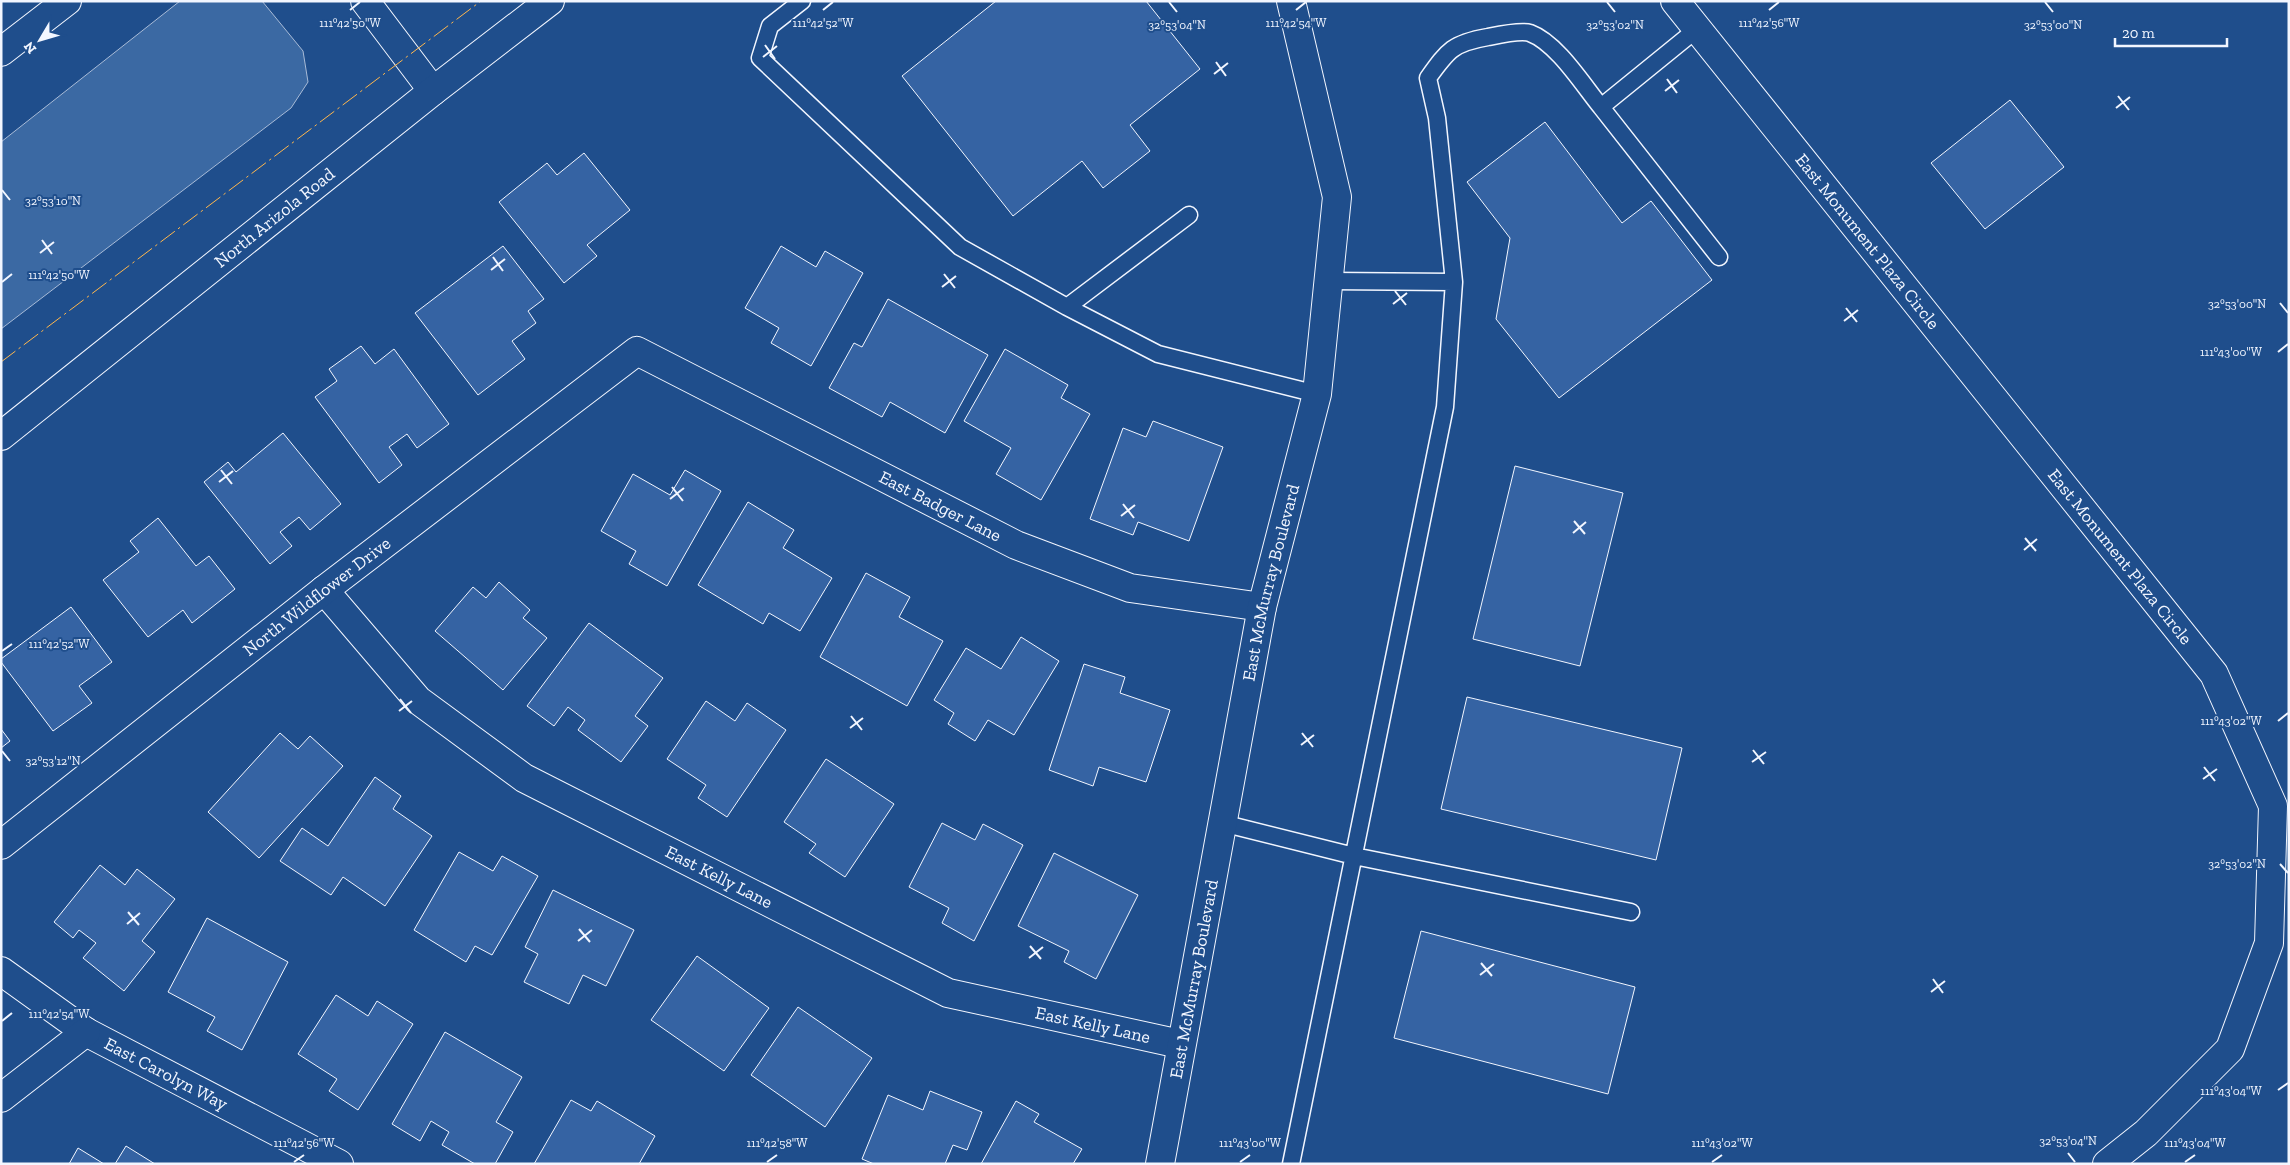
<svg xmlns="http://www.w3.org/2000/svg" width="2290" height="1165" font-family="'Zilla Slab',serif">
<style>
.water{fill:#3b69a3;stroke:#a8bbd7}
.building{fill:#3563a3;stroke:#f2f6ff}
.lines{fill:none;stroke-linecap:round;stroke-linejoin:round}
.lane-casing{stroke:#f2f6ff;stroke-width:19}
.street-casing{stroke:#f2f6ff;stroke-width:30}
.secondary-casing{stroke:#f2f6ff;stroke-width:30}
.lane{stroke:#1f4e8c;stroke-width:16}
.street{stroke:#1f4e8c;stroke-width:28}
.secondary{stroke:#1f4e8c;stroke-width:28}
.power{stroke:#ffb74d;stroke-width:1;stroke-dasharray:18 4 2.5 4;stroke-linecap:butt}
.ticks{fill:none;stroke:#f2f6ff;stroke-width:2}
.labels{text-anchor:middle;stroke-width:4;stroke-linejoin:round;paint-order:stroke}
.street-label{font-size:18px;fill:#f2f6ff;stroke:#1f4e8c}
.ticks-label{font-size:12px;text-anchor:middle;fill:#f2f6ff;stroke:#1f4e8c;stroke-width:4;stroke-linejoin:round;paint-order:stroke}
</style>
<rect width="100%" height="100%" fill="#1f4e8c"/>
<path class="water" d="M180,1h82l41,50 5,31 -17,26 -290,221v-187z"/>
<path class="building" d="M996,1h150l54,68 -70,56 20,26 -47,37 -21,-27 -69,55 -111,-140z
M2010,100l54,67 -79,62 -54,-66z
M1545,122l77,101 29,-22 61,79 -153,118 -63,-79 14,-81 -43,-56z
M584,153l46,57 -43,35 10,11 -33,27 -65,-81 48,-39 10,12z
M503,246l41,53 -16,12 8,12 -24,18 13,18 -47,36 -63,-82z
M781,246l35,21 9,-16 38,22 -52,93 -40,-23 8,-15 -34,-20z
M888,299l100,56 -43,78 -55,-31 -8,15 -53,-29 25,-45 8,4z
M361,346l14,18 19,-15 55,75 -32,24 -10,-14 -18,13 13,18 -23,18 -64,-86 22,-16 -8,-12z
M1005,349l63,36 -7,13 29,16 -49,86 -45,-26 15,-26 -47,-27z
M1153,421l70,26 -34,94 -51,-19 -5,13 -43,-16 33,-91 23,9z
M283,433l58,71 -31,26 -11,-13 -19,15 12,14 -22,18 -66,-82 24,-20 8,10z
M1515,466l108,27 -43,173 -107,-27z
M685,470l36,21 -54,95 -38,-22 7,-13 -35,-20 32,-57 37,21z
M748,502l46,28 -11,18 49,30 -32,53 -31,-18 -6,11 -65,-39z
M158,518l38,48 13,-10 26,33 -43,34 -9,-13 -35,27 -45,-57 36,-28 -9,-11z
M866,573l44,24 -11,20 44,24 -36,65 -87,-49z
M499,582l31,28 -7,8 24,20 -44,52 -68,-59 38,-44 13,11z
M71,607l41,55 -33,24 13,17 -39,28 -52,-69v-3z
M589,623l74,55 -28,38 13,10 -27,36 -43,-32 7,-10 -17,-13 -14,19 -27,-20z
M1021,637l38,24 -45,74 -26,-15 -13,21 -27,-17 6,-11 -20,-13 32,-52 35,21z
M1084,664l41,13 -5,16 50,17 -24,72 -47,-15 -6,19 -44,-16z
M1467,697l215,51 -26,112 -215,-51z
M706,701l29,20 12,-18 39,27 -59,87 -29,-19 8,-13 -39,-26z
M1,729l9,12 -9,7z
M280,733l18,16 12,-13 33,30 -84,92 -51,-46z
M826,759l68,45 -49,73 -36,-24 7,-9 -32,-22z
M375,777l26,19 -8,13 39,27 -47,70 -42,-29 -12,18 -51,-34 22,-33 26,18z
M942,823l33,17 8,-16 40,21 -49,96 -32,-18 7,-15 -40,-21z
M459,852l34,19 9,-15 36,20 -46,79 -17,-9 -9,16 -52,-32z
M1054,853l84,42 -42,84 -32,-17 5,-11 -51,-25z
M100,865l25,20 12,-16 38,30 -33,42 13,11 -31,39 -41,-33 13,-15 -17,-13 -6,8 -19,-16z
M553,890l81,40 -28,56 -23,-11 -14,29 -45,-22 14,-28 -13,-7z
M207,918l81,44 -46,88 -35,-19 8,-14 -47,-25z
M1421,931l214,56 -27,107 -214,-56z
M697,956l72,52 -45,63 -73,-51z
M336,995l32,21 9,-15 36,23 -55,86 -29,-19 8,-12 -39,-25z
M798,1007l74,51 -47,69 -74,-52z
M445,1032l77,45 -26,45 17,10 -18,32h-20l-33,-19 7,-13 -18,-11 -11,20 -28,-17z
M930,1091l52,21 -15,38 -14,-5 -8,19h-71l-12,-5 26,-64 35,15z
M571,1100l20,11 6,-10 58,35 -16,28h-105z
M1016,1101l23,13 -5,8 48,27 -9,15h-92z
M126,1146l29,18h-40z
M78,1148l26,16h-35z"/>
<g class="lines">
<defs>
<path id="lane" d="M802,1l-32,25 -10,32 200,189 107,60 91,47 159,40
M1601,107l118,150
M1328,281l126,1
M1067,307l122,-92
M1222,823l132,33 277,56
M1291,1164l154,-757 9,-125 -17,-164 -9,-40c20,-28 25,-35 60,-41 10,-2 33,-7 42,-4 27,10 53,52 71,74l96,-78"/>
<g id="street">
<path d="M365,1l68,90"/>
<path id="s1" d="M1675,1l539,673 59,132 -4,137 -39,106 -84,84 -39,31"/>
<path d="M1,52l66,-51"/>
<path id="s2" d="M324,590l94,110 106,78 424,215 232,51"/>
<path id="s3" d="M1,845l323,-255 313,-239 379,194 114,43 132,19"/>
<path id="s4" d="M1,971l85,61 253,132"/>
<path d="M1,1098l85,-66"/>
</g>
<g id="secondary">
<path id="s5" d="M1,436l432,-345 117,-90"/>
<path id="s6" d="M1160,1164l102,-557 55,-213 20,-197 -46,-196"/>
</g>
</defs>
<use href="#lane" class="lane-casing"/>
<use href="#street" class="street-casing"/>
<use href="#secondary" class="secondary-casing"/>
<use href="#lane" class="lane"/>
<use href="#street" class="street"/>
<use href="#secondary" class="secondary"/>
<path class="power" d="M1,362l480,-361"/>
</g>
<path class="ticks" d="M1169,2l8,10M1607,2l8,10M2045,2l8,10M350,10l10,-8M823,10l10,-8M1296,10l10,-8M1769,10l10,-8M765,45l10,14M763,57l14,-11M1216,62l10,14M1214,74l14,-11M1667,79l10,14M1665,91l14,-11M2118,96l11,14M2116,108l14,-11M2,190l8,10M42,240l10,14M40,253l14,-11M493,257l10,14M491,270l14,-11M944,274l11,14M2,282l10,-8M942,287l14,-11M1395,291l11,14M2280,303l8,10M1393,304l14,-11M1846,308l11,14M1844,321l14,-11M2278,352l10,-8M221,470l11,14M219,482l14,-11M672,487l11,14M670,499l14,-11M1123,504l11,14M1121,516l14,-11M1574,521l11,13M1573,533l13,-11M2025,538l11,13M2024,550l13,-11M2,651l10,-7M400,699l11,14M399,711l13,-10M851,716l11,14M2278,721l10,-8M850,728l13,-10M1302,733l11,14M1301,745l13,-10M1753,750l11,14M2,751l8,10M1752,762l14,-10M2204,767l11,14M2203,779l14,-10M2280,864l8,9M128,912l11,13M127,924l13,-11M579,929l11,13M578,941l14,-11M1030,946l11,13M1029,958l14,-11M1481,963l11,13M1480,975l14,-11M1933,979l10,14M1931,992l14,-11M2,1021l10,-8M2278,1090l10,-7M2068,1153l7,9M294,1162l10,-7M767,1162l10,-7M1240,1162l10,-7M1712,1162l10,-7M2185,1162l10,-7"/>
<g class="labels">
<g class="street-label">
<text dy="6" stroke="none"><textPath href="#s5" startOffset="350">North Arizola Road</textPath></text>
<text dy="6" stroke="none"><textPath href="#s1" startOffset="308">East Monument Plaza Circle</textPath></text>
<text dy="6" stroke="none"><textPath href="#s3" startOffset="1146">East Badger Lane</textPath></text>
<text dy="6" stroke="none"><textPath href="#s1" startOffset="712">East Monument Plaza Circle</textPath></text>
<text dy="6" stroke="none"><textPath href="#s6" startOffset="592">East McMurray Boulevard</textPath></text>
<text dy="6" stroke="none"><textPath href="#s3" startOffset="402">North Wildflower Drive</textPath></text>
<text dy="6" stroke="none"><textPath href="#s2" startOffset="495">East Kelly Lane</textPath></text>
<text dy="6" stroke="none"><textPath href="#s6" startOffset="188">East McMurray Boulevard</textPath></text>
<text dy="6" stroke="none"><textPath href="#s2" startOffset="900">East Kelly Lane</textPath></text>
<text dy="6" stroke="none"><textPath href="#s4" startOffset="195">East Carolyn Way</textPath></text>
</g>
</g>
<g class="ticks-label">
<text x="350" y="27">111°42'50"W</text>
<text x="823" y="27">111°42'52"W</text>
<text x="1769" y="27">111°42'56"W</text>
<text x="1296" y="27">111°42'54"W</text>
<text x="1177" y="29">32°53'04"N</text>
<text x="1615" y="29">32°53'02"N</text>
<text x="2053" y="29">32°53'00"N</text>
<text x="53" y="205">32°53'10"N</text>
<text x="59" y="279">111°42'50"W</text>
<text x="2237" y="308">32°53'00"N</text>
<text x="2231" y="356">111°43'00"W</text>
<text x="59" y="648">111°42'52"W</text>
<text x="2231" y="725">111°43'02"W</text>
<text x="53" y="765">32°53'12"N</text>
<text x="2237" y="868">32°53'02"N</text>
<text x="59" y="1018">111°42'54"W</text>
<text x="2231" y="1095">111°43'04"W</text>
<text x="2068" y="1145">32°53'04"N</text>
<text x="304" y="1147">111°42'56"W</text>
<text x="777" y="1147">111°42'58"W</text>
<text x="1250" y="1147">111°43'00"W</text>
<text x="1722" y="1147">111°43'02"W</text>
<text x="2195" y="1147">111°43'04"W</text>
</g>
<rect width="2290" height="1165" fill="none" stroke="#f2f6ff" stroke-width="5"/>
<g transform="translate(40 40) rotate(232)" stroke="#1f4e8c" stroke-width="4" paint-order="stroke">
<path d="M0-4L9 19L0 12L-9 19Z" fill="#f2f6ff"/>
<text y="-8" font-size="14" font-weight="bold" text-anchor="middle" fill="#f2f6ff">N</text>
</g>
<path d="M2115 38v8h112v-8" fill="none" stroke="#f2f6ff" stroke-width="2.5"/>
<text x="2122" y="38" font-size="15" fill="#f2f6ff" stroke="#1f4e8c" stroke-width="4" paint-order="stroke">20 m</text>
</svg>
